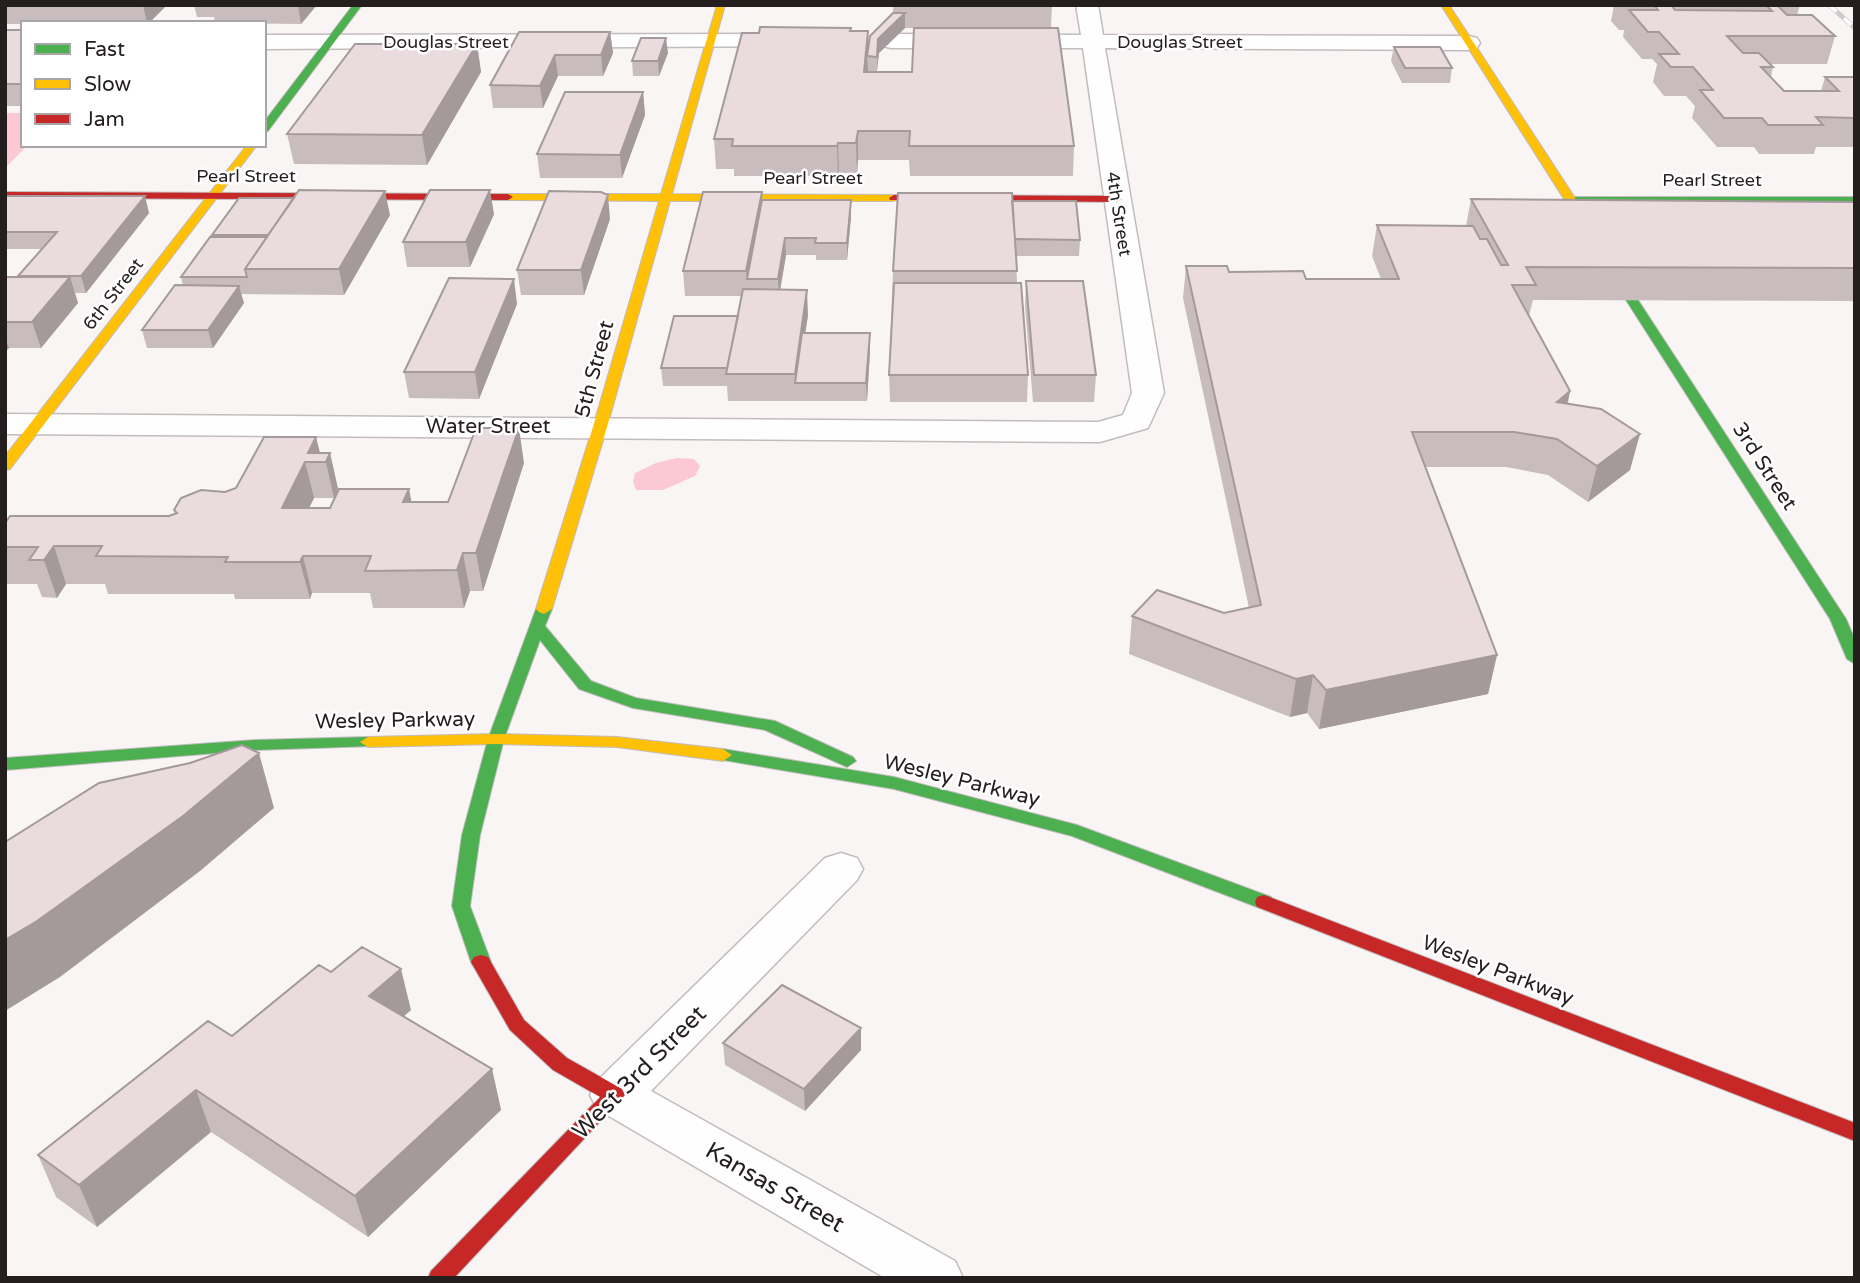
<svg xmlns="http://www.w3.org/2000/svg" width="1860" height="1283" font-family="'Varela Round',sans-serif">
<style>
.green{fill:#fbc8d4}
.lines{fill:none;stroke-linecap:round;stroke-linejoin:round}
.street-casing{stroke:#c2bcbd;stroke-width:3}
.fast-casing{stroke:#c2bcbd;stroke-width:2}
.slow-casing{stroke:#c2bcbd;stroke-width:2}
.jam-casing{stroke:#c2bcbd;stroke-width:2}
.street{fill:#fefefe;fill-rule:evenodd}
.fast{fill:#4caf50;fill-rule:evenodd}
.slow{fill:#ffc107;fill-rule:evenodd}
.jam{fill:#c62828;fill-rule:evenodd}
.rail-casing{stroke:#cccaca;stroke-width:5}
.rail{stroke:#fff;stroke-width:3.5;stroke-dasharray:10;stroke-linecap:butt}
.wall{fill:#c9bcbf;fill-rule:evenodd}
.shaded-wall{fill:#a4999b}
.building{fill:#eadbde;stroke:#a4999b;stroke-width:2}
.labels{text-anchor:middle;stroke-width:5;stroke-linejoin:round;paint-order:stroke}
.far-street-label{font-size:18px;fill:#241e1f;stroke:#fff}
.street-label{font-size:21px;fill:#241e1f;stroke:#fff}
.near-street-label{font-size:24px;fill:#241e1f;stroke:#fff}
</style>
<rect width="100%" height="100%" fill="#faf5f5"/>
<path class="green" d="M5,113h18v32h5l-23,23z
M677,458l17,1 6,7 -5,10 -32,14h-27l-3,-8 2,-9 21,-10z"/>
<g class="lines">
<defs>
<path id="street" d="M1076,5h22l5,30 366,1 8,2 3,5 -3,5 -8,2 -364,-2 59,345 -16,35 -48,14 -1095,-8v-20l1093,8 25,-7 9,-22 -49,-345h-192l-8,-2 -3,-5 3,-5 8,-2 190,1z
M791,34l8,2 3,5 -3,5 -535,3v-14z
M841,853l16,5 6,11 -6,11 -206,211 304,170 8,17h-78l-288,-169 -7,-14 7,-14 228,-223z"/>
<path id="fast" d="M353,5h9l-94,126 -4,1v-10z
M1855,197v6h-286l-5,-3 5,-3z
M1632,296l6,4 208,319 9,21v24l-8,-5 -17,-40 -204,-319z
M544,604l8,5 -7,17 46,55 45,17 139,23 78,36 3,4 -9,6 -82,-37 -132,-22 -54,-19 -39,-49 -36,99 -24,96 -10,71 21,56 -3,5 -7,2 -7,-2 -3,-5 -19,-56 10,-71 26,-96 48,-130z
M368,737l6,1 2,4 -2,4 -119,4 -250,20v-12l250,-18z
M723,749l171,28 183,48 194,72 2,5 -2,5h-14l-185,-71 -178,-47 -177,-30 -3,-4 3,-4z"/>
<path id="slow" d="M717,5h8l-53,189 222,1 5,3 -5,3h-224l-63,226 -55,182 -8,5 -5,-2 -3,-3 57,-182 66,-226 -151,-1 -5,-3 5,-3h153z
M1441,5h8l141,216 -2,2 -10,-2z
M247,145h10l-247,324 -5,1v-14z
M496,734l121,3 106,12 9,6 -9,6 -106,-14 -121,-3 -128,3 -8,-5 8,-5z"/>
<path id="jam" d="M5,192l503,2 5,3 -5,3 -503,-2z
M894,195l223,1 5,3 -5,3 -227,-2 -1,-2z
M1264,895l591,228v18l-598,-234 -2,-5 2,-5z
M481,955l7,2 36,63 43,38 55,31 3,6 -171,183h-26l3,-7 169,-174 -47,-27 -43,-40 -39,-68 3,-5z"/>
</defs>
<use href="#street" class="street-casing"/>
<use href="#fast" class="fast-casing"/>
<use href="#slow" class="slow-casing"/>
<use href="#jam" class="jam-casing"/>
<use href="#street" class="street"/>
<use href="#fast" class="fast"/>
<use href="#slow" class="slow"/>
<use href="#jam" class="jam"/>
<defs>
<path id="rail" d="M1829,5l26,23"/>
</defs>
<use href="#rail" class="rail-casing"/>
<use href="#rail" class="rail"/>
</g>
<path class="wall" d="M5,5h162l-18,18h-126v1h-17l-1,-4z
M194,5h123l-16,19 -86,-1 -1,-6h-17z
M893,5h159l-1,23 23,118 -1,30h-163l-1,-16h-51l-1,13h-18l-1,3h-104v-7h-18l-2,-30 137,-108 18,15 24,-33zM905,28h142l-135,44h-45l1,-2v1h9l2,-18z
M1614,5h186l-3,10 38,21 -8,28h-57l3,3 -2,10 13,14h37l4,-14h30v70h-39l-2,7h-55l-5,-7h-37l-25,-29 3,-12 -9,-10h-22l-11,-14 4,-18 -5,-5h-10l-19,-22 1,-7h-5l-8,-9z
M5,30h18v76h-18z
M519,32h91l3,21 -10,23h-45l-15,32h-50l-3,-23z
M477,44l4,28 -54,93 -133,-1 -7,-30z
M1394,47l58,21 -2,15h-48l-11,-22z
M668,53l-9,23h-26l-1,-15z
M643,92l2,23 -23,63h-82l-3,-24z
M5,196l144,17 -63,80h-11l3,10 -37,45h-32l-4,4v-75h13l24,-28h-37z
M1471,199l384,3v99l-322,-1 -4,16 41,75 -2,12 62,67 -42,32 -40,-27 -42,-8h-81l72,188 -9,39 -169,35 -12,-16 -17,4 -161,-63 3,-38 92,-3 25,-5 -66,-310 3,-32 43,6 77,7h75l-9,-23 5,-31 89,1z
M762,200h89v17l-4,43h-31v-5h-30l-6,34 28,26 -3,18h65v18l-3,50h-139l-1,-15h-64l-2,-18 77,-52 4,-20h-57l-2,-25z
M1012,201l68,39 -1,16h-63l1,27 11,92 -1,27h-137l-1,-27 4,-104z
M494,214l-24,53h-63l-4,-25z
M390,215l-46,80 -103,-1 3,9 -31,45h-66l-5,-18 41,-45 -2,-8 31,-40v-2z
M610,219l-26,76h-63l-4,-25z
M1026,281l70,94 -2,27h-61l-8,-95z
M517,304l-38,95 -70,-1 -5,-26z
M316,437l4,16h10l8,36 -4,9h-20l-5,10h21l81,-6h37l76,-39 -41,128h-13l-6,17h-91l-3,-15h-58l-2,6h-75l-1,-5h-126l-3,-10h-39l-9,14 -15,-1 -5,-13h-32v-61l164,-7 6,-2 -1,-4 62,-22z
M331,972l80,38 -7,6 88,53 9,41 -133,127 -157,-105 -114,95 -41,-30 -18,-42 194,-119z
M861,1028v22l-56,61 -80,-46 -2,-22z"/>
<path class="shaded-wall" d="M143,5h24l-18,18h-2z
M298,5h19l-16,19z
M905,13v15l-26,25 -2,18 1,-32z
M868,31l1,25h-2l1,14 -4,30v-28z
M610,32l3,21 -10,23 -2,-21z
M666,38l2,15 -9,23 -1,-15z
M477,44l4,28 -54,93 -5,-30z
M555,55l3,21 -15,32 -3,-22z
M643,92l2,23 -23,63 -2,-23z
M858,131v29l-1,13 -1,-30z
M838,143l1,30 -1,3 -1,-30z
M490,190l4,24 -24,53 -4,-25z
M385,191l5,24 -46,80 -5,-26z
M762,192l1,24 -16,63 -1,-8z
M608,195l2,24 -26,76 -3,-25z
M145,196l4,17 -63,80 -5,-17z
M851,200v17l-4,43v-17z
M785,238l1,17 -7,42 -1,-18z
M70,277l8,26 -37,45 -9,-26z
M514,279l3,25 -38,95 -4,-27z
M239,286l5,17 -31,45 -5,-18z
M807,290l1,25 -10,68h-3v-9z
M870,333v18l-3,50 -1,-18z
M5,337l4,11 -4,4z
M1570,391l-8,35 -5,-24z
M519,428l5,35 -41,128 -7,-38z
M1640,434l-10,36 -42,32 9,-36z
M316,437l6,25 -14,-9z
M330,453l8,36 -4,9 -8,-36z
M305,462l9,36 -23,46 -9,-36z
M409,489l7,36 -13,-23z
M54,546l12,38 -9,14 -13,-38z
M463,553l7,38 -6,17 -7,-38z
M303,556l9,37 -2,6 -10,-37z
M1497,655l-9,39 -169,35 7,-39z
M1313,675l-6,38 -17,4 6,-38z
M259,753l15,55 -74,63 -140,106 -55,34v-71z
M401,969l10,41 -31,27 -11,-41z
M861,1028v22l-56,61 -1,-22z
M492,1069l9,41 -133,127 -13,-41z
M196,1090l15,42 -114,95 -18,-42z"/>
<path class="building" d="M1654,5h17l4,5 97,1 -6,-6h11l10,10h25l23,21h-108l16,17h16l14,14h-12l23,24h55l-14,-14h30v41l-39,-1 7,8h-55l-6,-7h-38l-24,-28h13l-20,-23h-22l-12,-13h20l-20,-22h-11l-19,-22h29z
M893,13h12l-27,26 -1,18 -10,-1 3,-20z
M760,27l91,1 -1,3h18l-4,41h48l2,-44h144l16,118h-165l1,-15h-52l-2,12h-18l-1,3h-105l1,-7h-19l28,-106h17z
M5,30h18v54h-18z
M519,32h91l-9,23h-46l-15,31 -50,-1z
M641,38h25l-8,23h-26z
M355,44h122l-55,91 -135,-1z
M1394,47h46l12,21h-47z
M565,92h78l-23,63 -83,-1z
M299,190l86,1 -46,78h-94z
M430,190h60l-24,52h-63z
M549,191l52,1 7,3 -27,75h-64z
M703,192h59l-16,79h-63z
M898,193h114l5,78h-124z
M5,196h140l-64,80h-63l39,-44h-52z
M239,198h55l-26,37h-56z
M1471,199l384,3v66l-329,-1 10,18h-24l58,106 -13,11 44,7 39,25 -43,32 -40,-27 -43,-7h-102l85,223 -171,35 -13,-15 -17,4 -164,-63 25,-26 67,23 37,-8 -75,-339h41l2,6 74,-1 3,8h93l-22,-54 96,1 7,13h7l14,26h7z
M762,200h89l-4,43h-32l1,-5h-31l-7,41h-31z
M1012,201h64l4,39 -65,-1z
M210,237h57l-22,32 2,8h-66z
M5,277h65l-38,45h-27z
M449,278l65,1 -39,93h-71z
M1026,281h57l13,94h-62z
M894,283h127l7,92h-139z
M175,285l64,1 -31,44h-66z
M743,289l64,1 -12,84h-69z
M674,316h64l-11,52h-66z
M802,333h68l-4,50h-71z
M476,428h43l-43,125h-13l-6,17 -92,1 6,-15h-68l-3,6h-75l3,-5 -132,-1 6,-10h-48l-10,14h-15l9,-13h-33v-24l5,-7h159l8,-3 -3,-3 7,-12 20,-8 24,2 11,-4 28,-51h52l-8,16h22l-4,9h-21l-23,46h48l9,-19h70l-6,13h45z
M242,745l17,8 -76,63 -146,105 -32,19v-98l94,-59 91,-20z
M362,947l39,22 -32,27 123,73 -137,127 -159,-106 -117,95 -41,-30 170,-134 24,15 87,-71 12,7z
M782,985l79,43 -57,61 -81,-46z"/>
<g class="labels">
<g class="far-street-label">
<text x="446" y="48">Douglas Street</text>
<text x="1180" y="48">Douglas Street</text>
<text x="246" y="182">Pearl Street</text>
<text x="813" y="184">Pearl Street</text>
<text x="1712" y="186">Pearl Street</text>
<text transform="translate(1119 214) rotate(81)" y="6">4th Street</text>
<text transform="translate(113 294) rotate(-52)" y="6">6th Street</text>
</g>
<g class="street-label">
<text transform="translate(594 369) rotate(-75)" y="7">5th Street</text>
<text x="488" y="433">Water Street</text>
<text transform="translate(1765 466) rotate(57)" y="7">3rd Street</text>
<text transform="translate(395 720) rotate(-1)" y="7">Wesley Parkway</text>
<text transform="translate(962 780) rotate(14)" y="7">Wesley Parkway</text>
<text transform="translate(1498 970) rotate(21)" y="7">Wesley Parkway</text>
</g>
<g class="near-street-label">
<text transform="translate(639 1072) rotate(-45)" y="8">West 3rd Street</text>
<text transform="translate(775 1187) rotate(30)" y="8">Kansas Street</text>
</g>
</g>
<rect width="1860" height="1283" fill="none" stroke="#241e1f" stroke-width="14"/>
<rect x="21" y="21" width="245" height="126" fill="#ffffff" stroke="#a7a5a5" stroke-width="2"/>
<rect x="35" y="44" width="35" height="10" fill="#4caf50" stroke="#a7a5a5" stroke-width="2"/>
<text x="84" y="56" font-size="21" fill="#241e1f">Fast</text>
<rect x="35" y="79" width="35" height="10" fill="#ffc107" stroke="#a7a5a5" stroke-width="2"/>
<text x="84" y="91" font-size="21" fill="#241e1f">Slow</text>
<rect x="35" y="114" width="35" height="10" fill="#c62828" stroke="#a7a5a5" stroke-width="2"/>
<text x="84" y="126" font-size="21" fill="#241e1f">Jam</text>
</svg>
